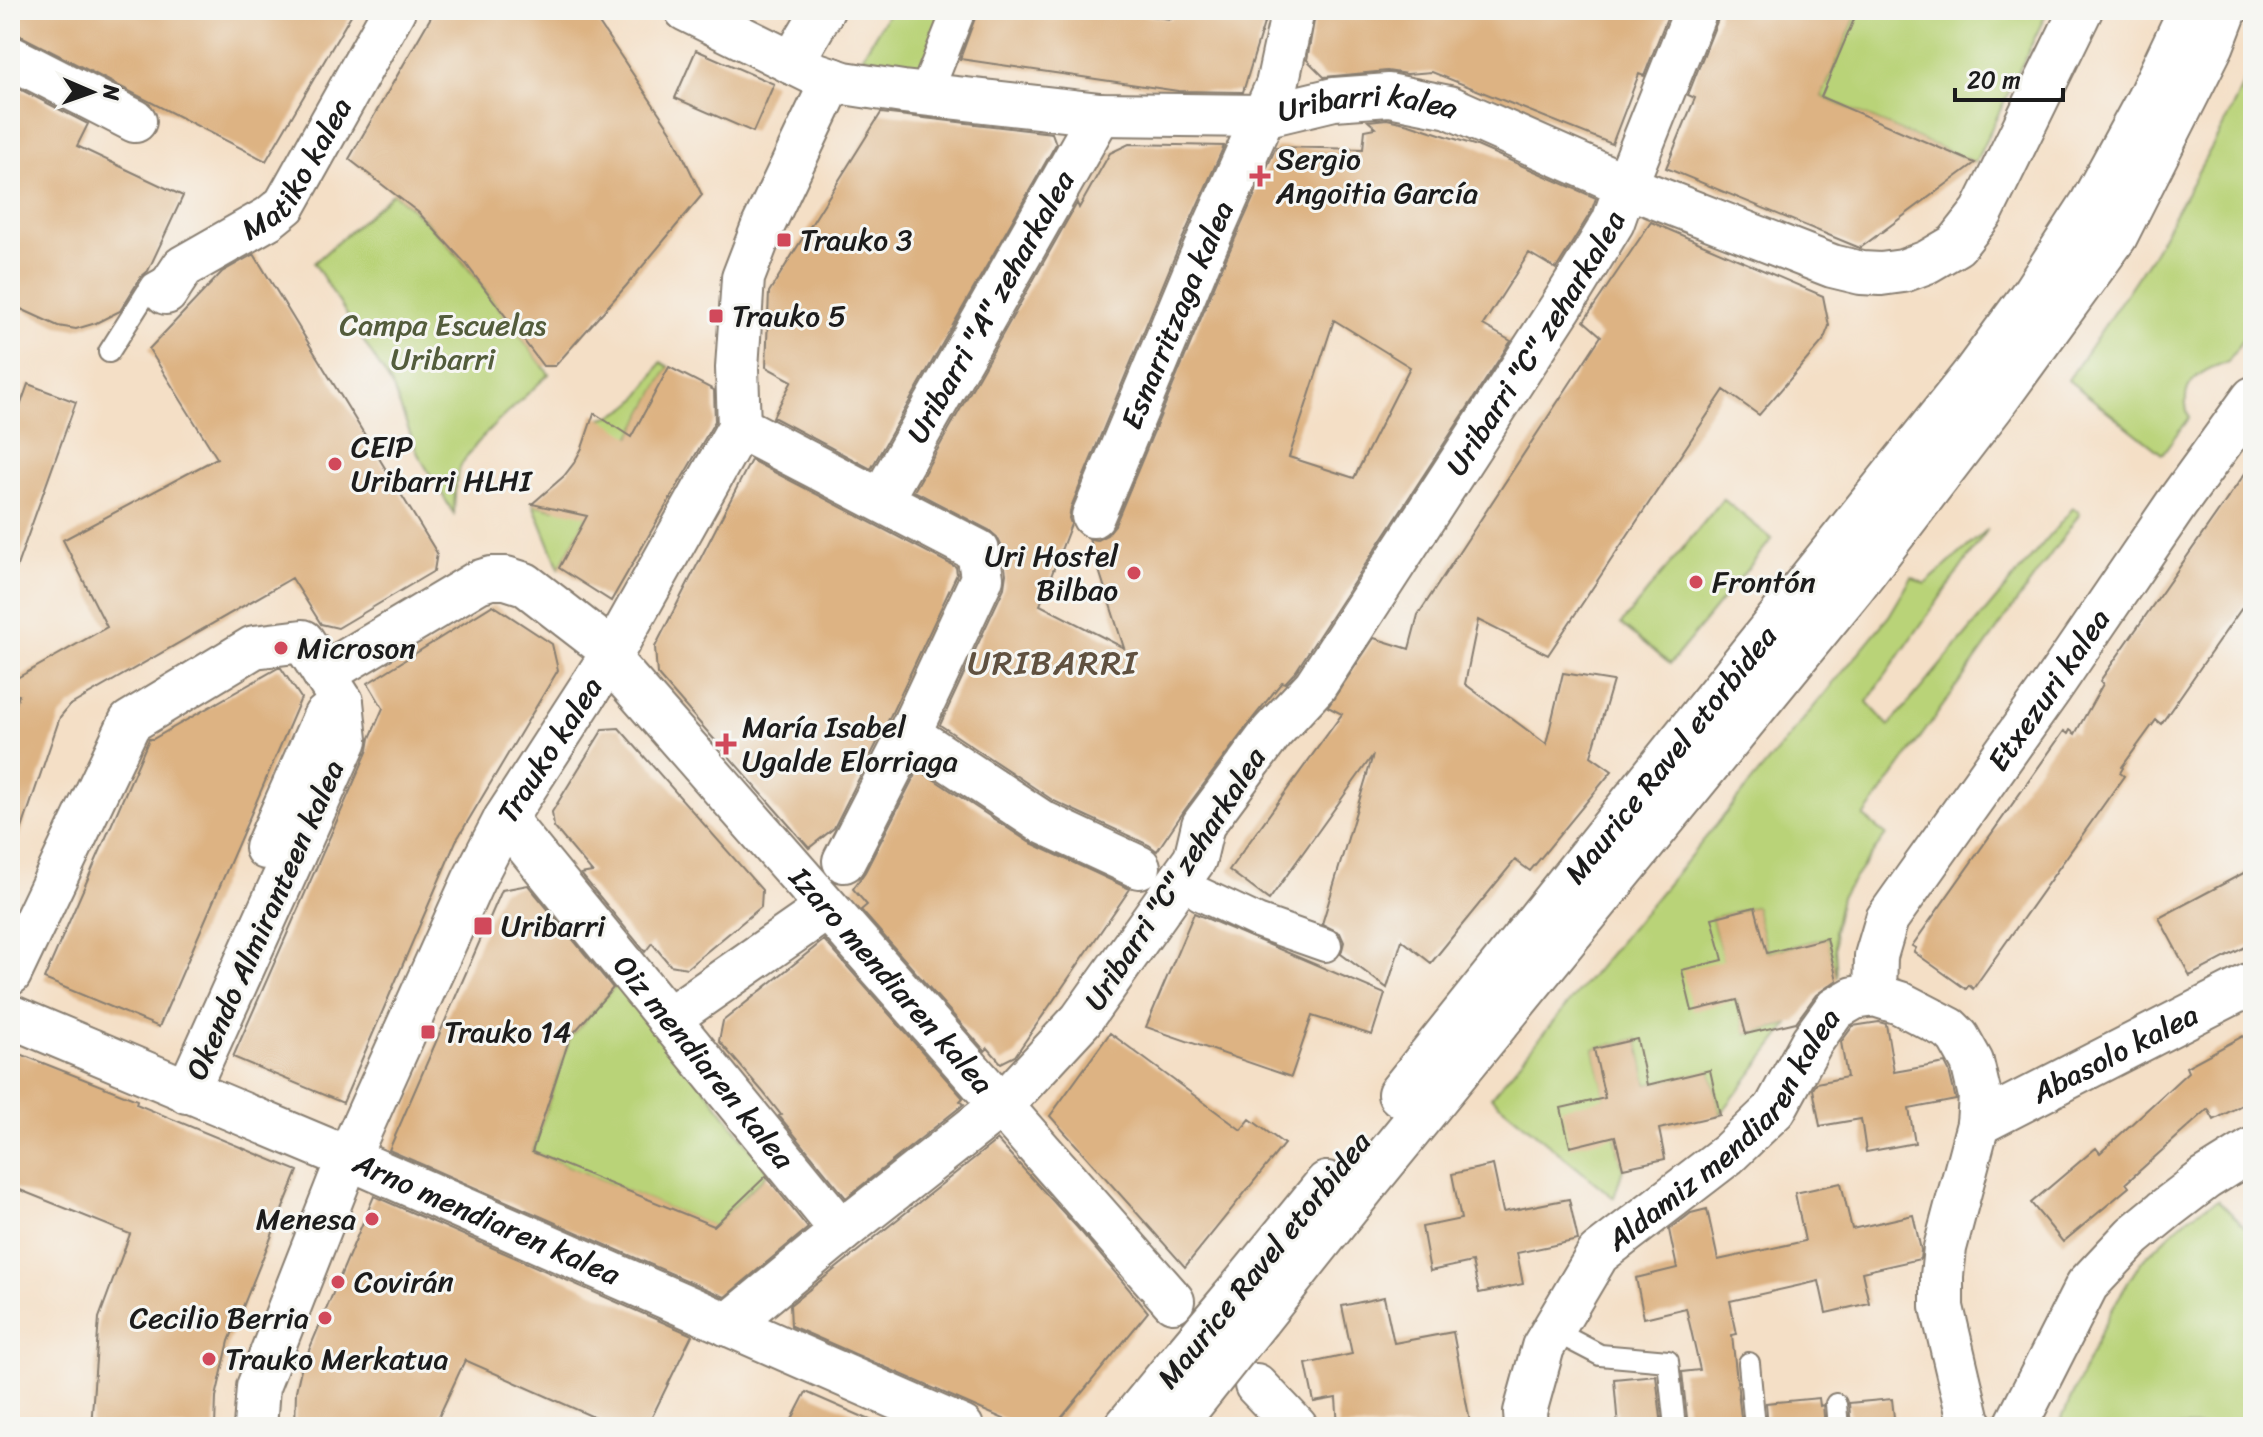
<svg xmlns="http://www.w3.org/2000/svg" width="2263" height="1437" font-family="Sriracha,sans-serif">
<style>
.green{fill:#b9d378;stroke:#6a784a;stroke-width:2}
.building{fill:#ddb383;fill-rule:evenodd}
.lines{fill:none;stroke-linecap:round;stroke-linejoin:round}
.service-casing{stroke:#887e71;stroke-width:24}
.pedestrian-casing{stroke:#887e71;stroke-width:36}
.minor-casing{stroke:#887e71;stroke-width:46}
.primary-casing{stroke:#887e71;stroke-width:48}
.service{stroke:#fff;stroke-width:20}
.pedestrian{stroke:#fff;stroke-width:32}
.minor{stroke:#fff;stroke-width:42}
.primary{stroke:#fff;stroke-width:44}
.primary-bridge-casing{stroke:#887e71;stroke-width:48;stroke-linecap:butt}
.primary-bridge{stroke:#fff;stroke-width:44}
.poi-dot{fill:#d1495b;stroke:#f6f6f2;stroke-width:3}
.labels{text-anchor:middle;stroke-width:6;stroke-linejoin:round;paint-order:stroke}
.street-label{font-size:30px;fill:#1c1c1c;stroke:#f6f6f2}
.poi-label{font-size:30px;fill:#1c1c1c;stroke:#f6f6f2;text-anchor:start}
.park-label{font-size:30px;fill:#535c3c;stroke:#f6f6f2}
.quarter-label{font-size:34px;letter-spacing:2px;fill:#605140;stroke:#f6f6f2}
</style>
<rect width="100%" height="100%" fill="#f6f6f2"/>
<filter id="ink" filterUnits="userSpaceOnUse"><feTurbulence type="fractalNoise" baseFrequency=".0125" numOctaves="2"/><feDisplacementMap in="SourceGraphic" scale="16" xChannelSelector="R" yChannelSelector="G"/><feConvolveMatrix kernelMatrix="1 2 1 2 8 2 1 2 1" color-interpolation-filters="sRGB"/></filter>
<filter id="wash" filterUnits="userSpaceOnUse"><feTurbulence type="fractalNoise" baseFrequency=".006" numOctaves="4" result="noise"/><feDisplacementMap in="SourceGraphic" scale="32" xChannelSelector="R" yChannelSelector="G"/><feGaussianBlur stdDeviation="1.8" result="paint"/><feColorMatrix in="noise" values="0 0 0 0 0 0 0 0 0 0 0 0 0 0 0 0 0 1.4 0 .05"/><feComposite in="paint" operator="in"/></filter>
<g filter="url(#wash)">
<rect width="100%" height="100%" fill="#f4dfc6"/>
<path class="green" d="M890,10h63l-23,58 -68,-11z
M1858,10h190l-73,153 -154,-66z
M2253,63v260l-25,39c-28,8 -51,22 -39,55l-27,37 -94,-74 84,-125 75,-136z
M393,193c63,49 107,117 156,181 -23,22 -80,70 -90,96 -5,14 -4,29 -5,44l-36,-60 -26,-68 -78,-123z
M661,362l8,5 -110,201 -26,-64 20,5 14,-4 35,-87c34,-7 42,-28 59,-56z
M1723,499l49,40 -102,125 -49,-40z
M2073,508l7,5 -216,304 22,18 -45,62 -7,35 3,46 -11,-40 -59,15 -12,-46 -43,11c10,40 24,77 35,116l42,-10 -69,91 -10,-44 -63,14 -10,-46 -43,10 29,120 -9,29 -123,-101 398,-481 23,-39 13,7 63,-55 -121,173 22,24z
M621,979l148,193 -55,55 -182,-75 38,-115z
M2218,1200l35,35v192h-195l52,-115 30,-49 48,-46z"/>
<g id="blocks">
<path class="building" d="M10,10h344l-88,151 -245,-125 -11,-3z
M435,10h155l81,121 31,64 -76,91 -71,80h-12l-77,-102 -47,-51 -70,-54z
M978,10h133l60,9 2,-9h95l-25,82 -65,-1 -218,-32z
M1316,10h354l-26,66 -5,-2 -27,70 -180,-72 -25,2 -20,-3 -63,6 -17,-17z
M1719,10h139l-37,87 154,66 -115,85 -194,-80 29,-70 -7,-3 30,-76z
M696,50l78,34 -21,48 -78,-34z
M10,84l78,40 -11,22 106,50 -35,75 -7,6 -21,34 -24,12 -20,6 -18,-3 -48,-22z
M881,113l171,20 4,11 -185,325 -98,-52 19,-36 -26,-14 3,-75z
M1387,119l22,5 68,22 119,52 -5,14 -35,57 -27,-16 -46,72 28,16 -215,330 -11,12 -3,-1 -29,36 -69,93 -27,40 -8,-6 -95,-44 -114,-76 64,-137 2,-14 -4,-27 -5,-10 -8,-7 -75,-39 163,-288 2,5 31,-55 19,-9 95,2 -47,105 -106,256 -2,11 2,6 -31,81 84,43 -35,-109 8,1 10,-5 8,-10 106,-255 55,-123 87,2 2,-19 11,-2 -8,-7zM1334,320l76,47 -56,111 -65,-21z
M1651,222l172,74 6,30 -6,15 -64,74 -35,-25 -176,265 -70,-35 -13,64 81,60 17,-71 50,8 -22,75 21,15 -82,100 -15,-11 -84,103 -29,-23 -15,48 -46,-34 3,-12 -4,-9 -18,-9 51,-169 -104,145 -40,-30 113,-156 -14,-7 46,-69 35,11 9,-34 183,-279 -17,-15z
M254,254l183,299 -3,18 -96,57 -17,-4 -29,-46 -223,128 -9,11 -45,132 -5,-1v-126l9,-27 -9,-1v-12l97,-55 -44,-87 154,-82 -68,-109 73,-77z
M669,367l45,23 1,31 -104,180 -52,-33 28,-52 -55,-12 32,-28 10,-13 8,-15 12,-35 37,24z
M28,384l48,18 -62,172 -4,-1v-138z
M751,460l205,107 1,7 -70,149 -53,105 -25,20 -152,-174 -2,-27z
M2253,462v130l-92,132 -5,-4 -34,47 1,1 -3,5 4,3 -151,213 -4,-4 -3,4 -52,-37 2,-4 -4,-2 152,-215 4,3 2,-4 5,4 28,-50 -3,-3z
M493,605l59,39 6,26 -102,171 -113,262 -110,-46 135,-307 2,-12 13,-30 -15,-25z
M278,668h3l20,30 -142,329 -115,-48 105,-240h4z
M619,728l143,162 -1,17 -74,61 -17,-3 -18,-22 -7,9 -64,-78 11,-2 -38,-45 -2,-15 51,-83z
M918,769l111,73 101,47 -115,167 -14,7 -13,-15 -3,3 -124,-141 6,-5 -14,-16 12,-17z
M2253,868v75l-63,33 -31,-58z
M528,885l85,103 -43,49 -38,115 182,74 52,-50 42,52 -83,69 -336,-147 113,-260z
M1755,907l12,46 60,-15 10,42 -21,15 -20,27 -50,12 -9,-34 -45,11 -10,-41 41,-10 -11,-42z
M1194,913l191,81 -13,41 -60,-19 -21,61 -145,-50z
M824,940l139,158 -3,3 4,3 -118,94 -67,-82 2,-1 -18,-23 -44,-51 4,-20z
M1879,1022l7,2 8,48 51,-9 4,8 7,29 -47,9 6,34 -49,9 -5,-33 -41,7 -7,-37 4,-6 30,-6 -6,-35 12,-16z
M1110,1033l131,97 9,-11 34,25 -99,123 -135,-151z
M2243,1036l10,18v45l-39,21 -6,-11 -82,74 3,4 -66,55 -32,-39 65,-55 4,5 88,-81 -2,-5z
M1637,1039l10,46 63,-15 10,45 -61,14 6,30 -42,9 -8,-32 -45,11 -9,-39 44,-10 -11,-49z
M10,1050l127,50 -1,4 162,67 -69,170 -13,56 -1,30h-124l8,-109 31,-84 -120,-48z
M997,1140l86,94 65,78 -94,115h-32l-231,-101 -1,-21z
M1493,1165l10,47 66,-13 9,41 -61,13 6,31 -44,9 -7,-31 -42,9 -8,-44 39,-8 -9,-45z
M1841,1183l11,46 61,-14 8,35 -1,9 -58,13 7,31 -43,10 -7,-32 -89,20 7,33 -5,1 10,92h-54l-6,-55 18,-2 -14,-62 -42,10 -8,-40 41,-10 -8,-38 22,-17 16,-4 11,51 87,-19 -10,-48z
M374,1196l318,139 -45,92h-31l-151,-67 -31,67h-139l1,-36 5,-22z
M1384,1297l10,46 59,-11 18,95h-133l-2,-29 -22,4 -8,-38 46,-10 -10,-48z
M1656,1375l6,52h-44l-4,-48z
M806,1392l80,35h-98z
M1819,1398l1,8 3,-1 2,22h-57l-2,-24z
M1892,1399l3,28h-44l-2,-24z"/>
</g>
</g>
<g filter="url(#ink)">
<use href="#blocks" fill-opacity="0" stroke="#887e71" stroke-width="2"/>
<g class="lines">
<defs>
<path id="service" d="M109,352l43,-68 14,-8
M1552,1330l48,25 68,6 7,66
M1749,1363l6,64
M1836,1404l2,23"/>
<path id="pedestrian" d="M932,78l27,-68
M1200,894l57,27 68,24"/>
<g id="minor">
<path id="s1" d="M686,10l125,62 33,11 59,9 197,22 163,2 71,-17 55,-4 60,12 195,86 188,73 29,7 20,1 22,-3 24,-9 29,-17 26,-33 99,-202"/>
<path d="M10,57l125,64"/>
<path d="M792,63l31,-53"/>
<path id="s2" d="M166,293l17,-26 86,-49 16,-13 109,-195"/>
<path d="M739,427l239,124 4,27 -73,156 -65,127"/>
<path id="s3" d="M881,500l219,-386"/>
<path id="s4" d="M1093,516l106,-255 78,-176 16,-75"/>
<path id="s5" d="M609,659c187,215 377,427 564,642"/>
<path d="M324,674l154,-92 13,-4h15l19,6 88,68"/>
<path d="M909,734l133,88 97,45"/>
<path id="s6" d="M505,819l337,412"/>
<path d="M266,848l58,-131 18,-15"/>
<path d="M10,974l120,-252 124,-75 49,-6 39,61 4,38 -159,352"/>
<path id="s7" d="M1875,995l1,-39 11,-37 164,-231 126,-185 76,-105"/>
<path id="s8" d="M10,1016l338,142 614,269"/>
<path d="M668,1019l158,-110"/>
<path id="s9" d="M1978,1124l275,-141"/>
<path id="s10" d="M728,1325l114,-94 160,-126 79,-85 114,-161 8,-34 69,-93 43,-46 246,-379 52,-85 13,-37 70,-175"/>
<path d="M1256,1385l40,42"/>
<path id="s11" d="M255,1427l3,-40 90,-229 125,-277 32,-62 108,-167 126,-225 -2,-59 6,-90 20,-52 70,-147"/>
<path id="s12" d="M1526,1427l-1,-15 18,-65 55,-93 130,-100 47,-45 37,-68 23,-32 19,-11 21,-3 25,8 50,26 8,8 14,25 8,34 -2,28 -33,124 -3,28v31l27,114 4,6"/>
<path d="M2015,1427l72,-142 46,-49 34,-28 38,-29 48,-30"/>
</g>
<g id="primary">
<path id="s13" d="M1400,1094l574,-719 61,-83 57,-88 57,-105 42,-89"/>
<path d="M1233,1299l94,-115"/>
<path d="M1258,1319l108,-136 487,-597 139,-181 123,-169 97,-192 13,-34"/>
<path d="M1127,1427l50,-61"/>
<path d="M1172,1427l31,-39"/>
</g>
</defs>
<use href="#service" class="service-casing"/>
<use href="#pedestrian" class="pedestrian-casing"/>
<use href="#minor" class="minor-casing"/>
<use href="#primary" class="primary-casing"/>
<use href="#service" class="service"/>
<use href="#pedestrian" class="pedestrian"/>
<use href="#minor" class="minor"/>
<use href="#primary" class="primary"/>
<defs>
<path id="primary-bridge" d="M1177,1366l56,-67
M1203,1388l55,-69"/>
</defs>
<use href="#primary-bridge" class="primary-bridge-casing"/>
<use href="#primary-bridge" class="primary-bridge"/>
</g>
</g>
<g class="poi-dot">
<path d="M1256 164h8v8h8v8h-8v8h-8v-8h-8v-8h8z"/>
<rect x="776" y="232" width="16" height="16" rx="4"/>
<rect x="708" y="308" width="16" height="16" rx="4"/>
<circle cx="335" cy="464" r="8"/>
<circle cx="1134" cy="573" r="8"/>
<circle cx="1696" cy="582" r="8"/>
<circle cx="281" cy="648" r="8"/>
<path d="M722 732h8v8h8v8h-8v8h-8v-8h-8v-8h8z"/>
<rect x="473" y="916" width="20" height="20" rx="4"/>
<rect x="420" y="1024" width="16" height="16" rx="4"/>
<circle cx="372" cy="1219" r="8"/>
<circle cx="338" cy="1282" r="8"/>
<circle cx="325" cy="1318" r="8"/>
<circle cx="209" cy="1359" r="8"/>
</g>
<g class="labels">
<g class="street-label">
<text dy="10" stroke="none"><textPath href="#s1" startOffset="702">Uribarri kalea</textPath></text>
<text dy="10" stroke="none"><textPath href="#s2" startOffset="186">Matiko kalea</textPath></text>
<text dy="10" stroke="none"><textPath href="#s3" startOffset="222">Uribarri "A" zeharkalea</textPath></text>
<text dy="10" stroke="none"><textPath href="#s4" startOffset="218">Esnarritzaga kalea</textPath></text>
<text dy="10" stroke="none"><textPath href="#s10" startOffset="1286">Uribarri "C" zeharkalea</textPath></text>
<text dy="10" stroke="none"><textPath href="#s7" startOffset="358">Etxezuri kalea</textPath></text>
<text dy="10" stroke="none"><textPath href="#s11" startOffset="742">Trauko kalea</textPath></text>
<text dy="10" stroke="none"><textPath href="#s13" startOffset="434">Maurice Ravel etorbidea</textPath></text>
<text transform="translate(1175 879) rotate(-57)" y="10">Uribarri "C" zeharkalea</text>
<text transform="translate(265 920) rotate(-66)" y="10">Okendo Almiranteen kalea</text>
<text dy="10" stroke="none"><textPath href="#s5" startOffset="428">Izaro mendiaren kalea</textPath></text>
<text dy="10" stroke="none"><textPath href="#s9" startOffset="154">Abasolo kalea</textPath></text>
<text dy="10" stroke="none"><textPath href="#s6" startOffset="314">Oiz mendiaren kalea</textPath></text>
<text dy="10" stroke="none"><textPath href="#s12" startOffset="370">Aldamiz mendiaren kalea</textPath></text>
<text dy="10" stroke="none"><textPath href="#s8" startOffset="518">Arno mendiaren kalea</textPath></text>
<text transform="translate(1264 1260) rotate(-51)" y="10">Maurice Ravel etorbidea</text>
</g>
<g class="poi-label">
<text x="1276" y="169">Sergio<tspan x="1276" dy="34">Angoitia García</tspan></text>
<text x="800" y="250">Trauko 3</text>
<text x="732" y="326">Trauko 5</text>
<text x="351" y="457">CEIP<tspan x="351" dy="34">Uribarri HLHI</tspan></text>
<text x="1118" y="566" text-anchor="end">Uri Hostel<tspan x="1118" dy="34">Bilbao</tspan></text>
<text x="1712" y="592">Frontón</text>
<text x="297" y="658">Microson</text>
<text x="742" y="737">María Isabel<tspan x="742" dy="34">Ugalde Elorriaga</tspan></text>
<text x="501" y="936">Uribarri</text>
<text x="444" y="1042">Trauko 14</text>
<text x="356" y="1229" text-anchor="end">Menesa</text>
<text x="354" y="1292">Covirán</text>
<text x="309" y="1328" text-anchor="end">Cecilio Berria</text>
<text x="225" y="1369">Trauko Merkatua</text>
</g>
<g class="park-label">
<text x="443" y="335">Campa Escuelas<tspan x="443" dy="34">Uribarri</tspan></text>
</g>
<g class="quarter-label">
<text x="1053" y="674">URIBARRI</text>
</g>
</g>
<rect width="2263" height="1437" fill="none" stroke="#f6f6f2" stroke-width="40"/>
<g transform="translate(92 92) rotate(92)" stroke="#f6f6f2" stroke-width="6" paint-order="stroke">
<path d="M0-6L14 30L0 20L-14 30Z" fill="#1c1c1c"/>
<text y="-12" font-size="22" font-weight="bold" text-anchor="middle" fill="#1c1c1c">N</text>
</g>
<path d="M1955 88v12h108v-12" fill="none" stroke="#1c1c1c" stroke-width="4"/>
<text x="1967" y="88" font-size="24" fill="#1c1c1c" stroke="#f6f6f2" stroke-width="6" paint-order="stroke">20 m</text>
</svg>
